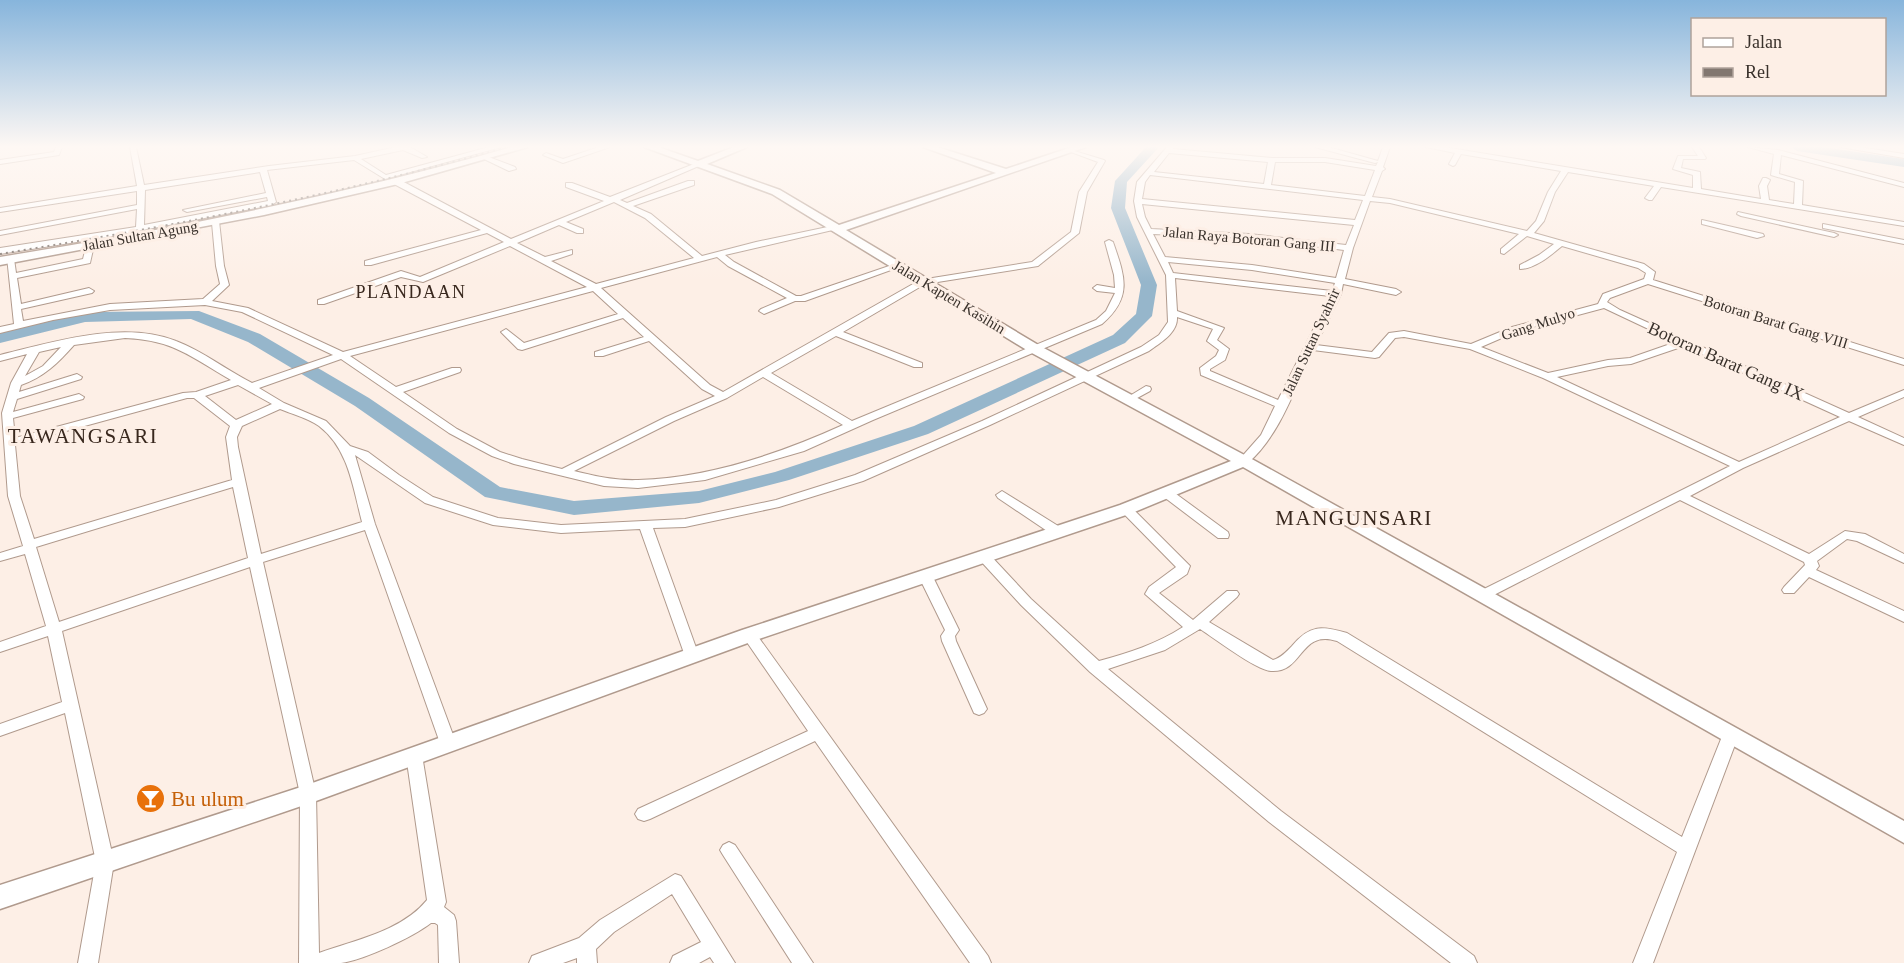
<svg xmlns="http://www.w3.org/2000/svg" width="1904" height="963" font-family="Georgia,serif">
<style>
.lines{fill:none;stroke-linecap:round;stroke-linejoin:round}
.river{fill:#96b6cb;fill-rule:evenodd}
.street-casing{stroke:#b09a8d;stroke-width:2}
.secondary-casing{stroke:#b09a8d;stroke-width:3}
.street{fill:#fff;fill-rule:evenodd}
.secondary{fill:#fff;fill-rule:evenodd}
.rail{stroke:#827770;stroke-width:2;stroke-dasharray:2 4;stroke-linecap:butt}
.labels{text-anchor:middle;stroke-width:6;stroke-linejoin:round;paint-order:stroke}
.far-street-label{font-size:15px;fill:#39312b;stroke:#fdefe6}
.far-quarter-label{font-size:18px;letter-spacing:1.5px;fill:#39281e;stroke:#fdefe6}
.street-label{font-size:18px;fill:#39312b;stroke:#fdefe6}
.quarter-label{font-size:21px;letter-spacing:1.5px;fill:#39281e;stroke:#fdefe6}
.near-food-label{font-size:21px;fill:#c56008;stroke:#fdefe6;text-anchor:start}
</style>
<rect width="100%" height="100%" fill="#fdefe6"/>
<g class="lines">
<path class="river" d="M1146,147h13l-32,35 -2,26 32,77 -5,31 -27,27 -197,91 -139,46 -90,23 -125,12 -89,-18 -130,-91 -107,-64 -57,-23 -106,3 -85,21v-10l85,-21 114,-1 61,23 109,64 131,89 74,14 125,-10 76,-19 139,-46 199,-91 23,-21 5,-29 -30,-77 4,-27z
M1791,147h32l81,12v8l-107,-16z"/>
<defs>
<path id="street" d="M56,147h6l-3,8 -59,9v-4l54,-8z
M130,147h6l8,38 125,-19 86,-10 41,-9h14l17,10 -5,1 -19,-8 -42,9 25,16 103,-28h12l-116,32 -31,-19 -87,10 9,32 -4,3 -170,33 -102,16v-6l136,-21 1,-18 -137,26v-4l137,-26v-14l-137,21v-4l137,-22zM260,172l6,21 -83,17 4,2 80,-15 1,4 -124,24 1,-35z
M599,147h11l-47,16 -20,-8 3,-2 17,6z
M1167,147h7l-1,2 99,9h53l51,8 2,-4 -3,1 -60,-16h13l50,14 5,-14h7l-7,20 2,2 -3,2 -10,26 18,2 137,32 9,-10 12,-29 13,-21 -100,-17 -6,11 -2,1 -4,-2 6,-11 -29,-6h18l249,41v-13l-20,-6 5,-13h20l-6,-9h7l7,11 -1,1h-22l-2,9 19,4 1,17 60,10 -2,-13 4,-8h3l4,2 -3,6 2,14 25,4 1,-22 -24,-7 3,-21 -26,-7 30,3 126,33v4l-123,-32 -2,19 24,7 -1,24 102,17v4l-243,-39 -9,13h-3l-4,-2 9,-12 -86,-14 -13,20 -11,29 -10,12 110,31 11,8 -2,8 251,79v6l-256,-81 -38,14 -3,4 13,8 229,103 55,-23v7l-46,20 46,21v7l-55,-24 -106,47 -53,28 119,58 36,-23 20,3 39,20v9l-47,-22 -10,-2 -30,22 2,5 -3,4 88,41v11l-95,-45 -15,16h-10l-2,-3 2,-3 21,-22 -1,-3 -124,-62 -192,98h-10l-2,-3 2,-3 252,-126 -187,-88 -73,-29 -66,-12 -9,1 -16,19 -4,1 -62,-8c-18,38 -33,85 -65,113h-8l-2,-2 23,-26 14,-29 -74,-31 -1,-7 16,-12 3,-6 -12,-9 6,-12 -36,-12c1,16 -17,26 -28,34l-159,74 -127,56 -84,26 -94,20 -32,1 46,128 -2,4 -5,1 -5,-1 -2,-4 -45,-127 -79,4 -68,-8 -68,-22 -70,-48 20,69 81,219 -2,4 -6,2 -6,-2 -2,-4 -75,-213 -102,32 53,232 3,159c36,-13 83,-22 108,-53l-21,-145 2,-5 6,-1 6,1 2,5 24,147 -2,5 10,8 2,6 3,42h-20l-1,-38 -3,-2h-4c-18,14 -67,37 -90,40 -13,0 -28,0 -42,0l1,-169 -50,-227 -188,64 52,231 -16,101h-20l18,-101 -31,-149 -65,23v-12l62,-22 -14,-66 -48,16v-10l46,-16 -21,-72 -25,7v-8l23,-7 -15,-50 -6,-83 9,-30 16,-29 -27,7v-6c53,-13 123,-35 176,-14 27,10 50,29 76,42l81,-28 -91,-43 -37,-7 -95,5 -57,10 -53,13v-6l14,-3 -7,-67 7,2 2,14 67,-14 4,-16 7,2 -4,18 -73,15 4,26 68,-16 5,3 -2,2 -71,16 2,12 87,-17 93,-5 17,-15 -4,-18 -4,-43 7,-2 5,45 5,19 -17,16 36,7 95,44 244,-65 -77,-41 -87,36 -22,-5 -77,27h-6v-4l83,-29 19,6 84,-35 -17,-9 -116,32h-6v-4l116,-31 -87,-46v-4h6l111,59 93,-38 -38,-14v-4h6l38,14 89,-35 4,2 -2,1 -81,35 7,3 61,-22h6v4l-61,21 18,8 51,42 54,-14 81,-17v4l-112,26 9,7 62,34h5l94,-32 7,2 -97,35h-10l-31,13 -5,-3 2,-2 26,-11 -59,-32 -11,-9 -116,31 109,97 13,7 197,-112 112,-18 39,-30 8,-40 19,-30 -27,-10v-2l33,10 1,1 -18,31 -8,41 -41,33 -113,18 -82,48 79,31v4h-8l-78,-31 -65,37 81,48 244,-101 10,-9 9,-18 -18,-2 -4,-3 4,-3 18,3 -1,-13 -9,-33 4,-2 4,2c12,35 20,55 -11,82l-229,96 -69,31 -99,29 -67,8 -34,-2 -90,-22 -22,-8 -43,-23 -108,-74 -82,29 25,15 42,18 24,25 18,6 31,23 34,22 65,21 63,7 124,-6 91,-19 79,-25 127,-54 159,-74 18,-12 9,-13 -2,-47 -29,-58 -3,-16 3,-19zM1169,153l99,9 -4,22 -110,-12zM1275,162h50l50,8 -10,26 -94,-11zM1150,175l213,25 -8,20 -213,-21 3,-17zM1370,201l20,2 129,31 -18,15v4l3,1 23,-18 27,8 -15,11 -19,10v4c15,0 31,-14 42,-23l76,22 8,5 -2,6 -41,15 -5,10 -86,23 -41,17 -67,-13 -15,2 -17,19 -56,-7 25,-51 2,-10 53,11 5,-3 -5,-3 -51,-10 8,-31zM614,202l31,16 49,40 -98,26 -45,-23 21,-7v-4l-27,7 -28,-14 42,-18 18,8h6v-4l-17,-7zM1142,204l212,21 -8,20 -97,-11 -98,-5 -6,-12zM1153,234l96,4 95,12 -8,28 -84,-13 -87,-8zM1168,262l84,8 83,13 -3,8 -159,-18zM1175,278l155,18 -52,104 -68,-29v-2l15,-9 4,-11 -12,-9 7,-12 -47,-17zM593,291l25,23 -94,29 -18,-14 -5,3 17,17 4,1 101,-32 21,19 -49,15v4h8l46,-15 53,48 13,7 -49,21 -104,52 -40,-10 -22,-7 -43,-23 -54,-37 57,-20 1,-2 -1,-2h-8l-56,19 -46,-31zM1604,308l72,34 -46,16 -22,2 -60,13 -67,-26 37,-16zM125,338c49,2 66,19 106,42l-35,12 -13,1 -168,45 -2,-20 70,-19 1,-2 -5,-3 -66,18 4,-13 64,-20 1,-2 -5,-3 -58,18 2,-7c23,-8 37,-22 53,-40zM1684,346l156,71 -101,45 -182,-85 51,-11 23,-2zM61,347l-18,19 -18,10 14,-24zM763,377l80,48c-64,29 -134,53 -205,55 -22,1 -43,-4 -64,-9l100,-50 53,-23zM238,385l34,19 -36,16 -31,-24zM187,398h7l36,28 -4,11 6,43 -198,59 -14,-43 -5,-51zM280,409c12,5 28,9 39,17 30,23 34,62 43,96l-101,32 -23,-107 -1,-10 5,-11zM233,487l15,71 -189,64 -23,-75z
M1840,147h19l45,7v4z
M486,156l29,11 1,2 -7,2 -25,-12 -1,-1z
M1738,212l96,21 4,2 -4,2 -93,-21 -4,-2z
M1702,220l61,14 1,2 -7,2 -55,-14z
M1823,224l81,16v4l-81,-16z
M1146,386l4,1 1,2 -1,2 -22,12 -5,-3z
M1168,490l4,1 56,41 1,3 -1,3h-10l-54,-41 -2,-3 2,-3z
M1002,491l61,38 1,3 -1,3h-10l-55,-37 -2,-3z
M1126,505l4,1 60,60 -3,8 -28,19 34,27 34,-29h10l2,3 -2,3 -28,25 64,38c8,-2 13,-8 19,-14 18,-22 30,-20 55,-13l335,204 41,-103 2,-4 6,-2 6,2 2,4 -86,229h-20l44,-111 -340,-211c-38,-12 -33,32 -66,30 -15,-1 -57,-33 -71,-42l-35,21 -57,19 173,142 193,145 3,7h-26l-182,-141 -179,-150 -69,-67 -44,-48 2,-3h10l42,45 68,62c29,-8 58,-17 84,-34l-38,-33 4,-7 27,-20 -54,-55 -2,-3 2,-3z
M926,573l5,1 2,3 26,53 -4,6 1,5 31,68 -3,4 -5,2 -5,-2 -32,-72 -1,-5 4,-6 -26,-53 2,-3z
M749,630l5,1 234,325 3,7h-21l-155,-222 -165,78 -6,2 -6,-2 -3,-5 3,-5 170,-78 -66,-96 2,-4z
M729,842l6,3 78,118h-21l-69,-108 -3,-5 3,-5z
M675,874l6,2 54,87h-21l-4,-6 -11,6h-29l3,-7 28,-14 -29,-48 -58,38 -18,17 1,14h-20v-5l-14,5h-34l3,-7 47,-18 21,-18z"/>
<path id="secondary" d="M512,147h16l-130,37 -134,31 -264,50v-8c173,-28 344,-62 512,-110z
M644,147h14l40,14 36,-14h13l-40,17 73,26 59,35 157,-52 -73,-26h14l69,22 66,-22h14l-240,83 194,116 210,112 654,363v22l-661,-376 -111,46 -376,127 -440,161 -316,108v-24l304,-99 438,-156 378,-125 111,-44 -201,-109 -258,-158z"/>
</defs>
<use href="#street" class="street-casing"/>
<use href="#secondary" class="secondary-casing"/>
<use href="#street" class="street"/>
<use href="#secondary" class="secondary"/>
<path class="rail" d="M0,254c171,-28 340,-59 506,-107"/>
</g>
<linearGradient id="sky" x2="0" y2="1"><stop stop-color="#87b5dc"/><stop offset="0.52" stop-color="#fef8f4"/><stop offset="1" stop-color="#fef8f4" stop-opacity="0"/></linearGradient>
<rect width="1904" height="282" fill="url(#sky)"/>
<defs>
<symbol id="bar-disc" viewBox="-11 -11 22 22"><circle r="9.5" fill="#e8710a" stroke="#fdefe6"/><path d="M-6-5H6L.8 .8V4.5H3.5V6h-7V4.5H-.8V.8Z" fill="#fff"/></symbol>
</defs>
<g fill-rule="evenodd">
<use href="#bar-disc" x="134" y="782" width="33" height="33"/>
</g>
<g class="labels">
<g class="far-street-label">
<text transform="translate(140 236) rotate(-10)" y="5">Jalan Sultan Agung</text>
<text transform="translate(1249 239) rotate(5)" y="5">Jalan Raya Botoran Gang III</text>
<text transform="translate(949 297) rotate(31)" y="5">Jalan Kapten Kasihin</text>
<text transform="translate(1776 322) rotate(17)" y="5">Botoran Barat Gang VIII</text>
<text transform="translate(1538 324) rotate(-18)" y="5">Gang Mulyo</text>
<text transform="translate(1311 342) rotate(-65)" y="5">Jalan Sutan Syahrir</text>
</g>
<g class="far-quarter-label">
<text x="411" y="298">PLANDAAN</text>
</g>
<g class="street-label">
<text transform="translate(1726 361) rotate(24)" y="6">Botoran Barat Gang IX</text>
</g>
<g class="quarter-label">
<text x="83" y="443">TAWANGSARI</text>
<text x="1354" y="525">MANGUNSARI</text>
</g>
<g class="near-food-label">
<text x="171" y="806">Bu ulum</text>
</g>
</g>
<rect x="1691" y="18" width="195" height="78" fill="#fdefe6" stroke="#afa39b" stroke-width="1.5"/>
<rect x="1703" y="38" width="30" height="9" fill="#ffffff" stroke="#afa39b" stroke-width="1.5"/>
<text x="1745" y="48" font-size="18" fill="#39312b">Jalan</text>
<rect x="1703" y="68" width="30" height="9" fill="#827770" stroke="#afa39b" stroke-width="1.5"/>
<text x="1745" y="78" font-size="18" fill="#39312b">Rel</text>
</svg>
